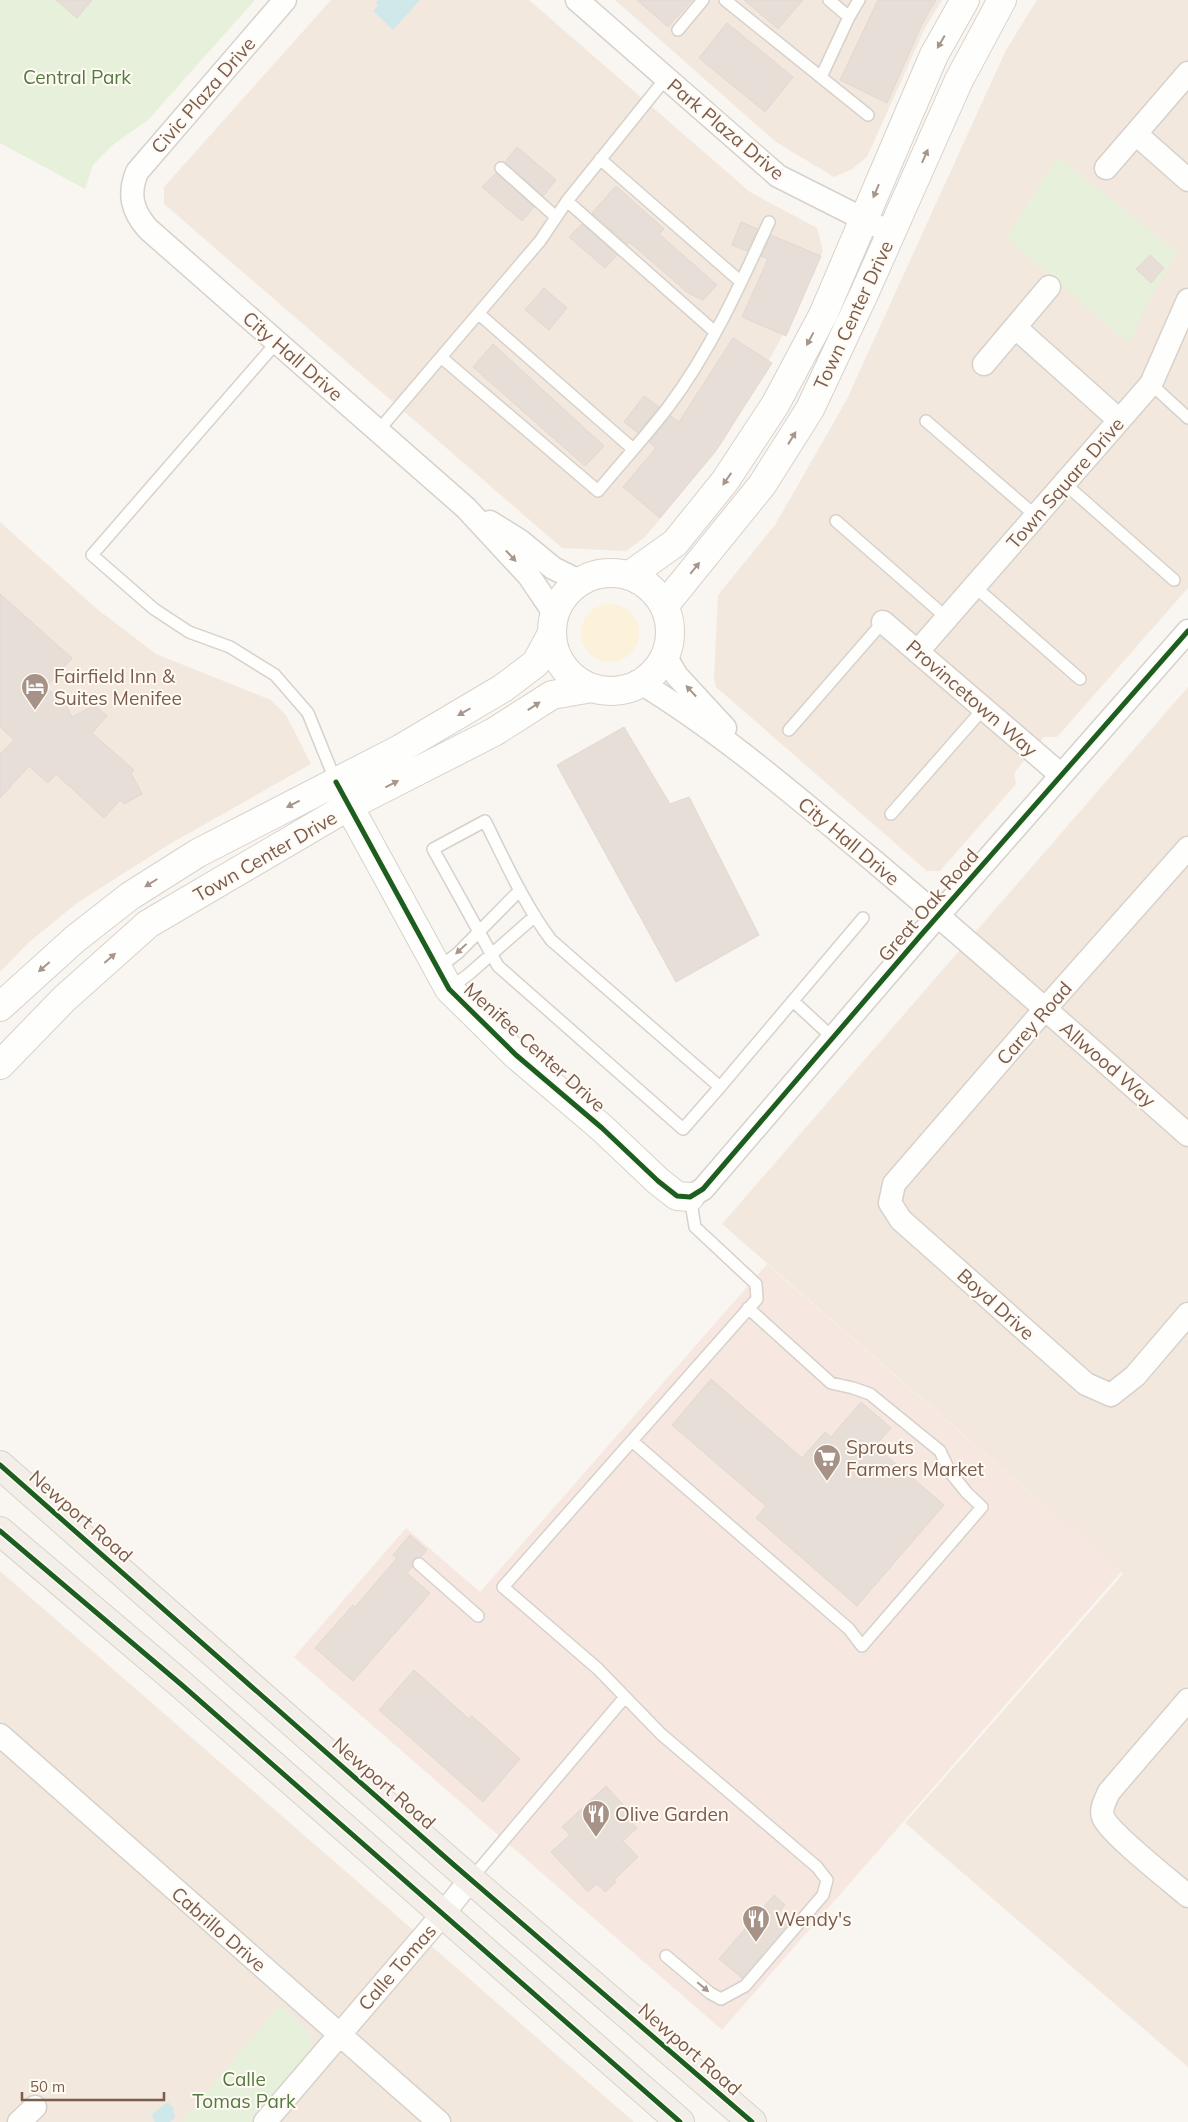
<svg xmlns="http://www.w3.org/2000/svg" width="1188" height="2122" font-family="Mulish,sans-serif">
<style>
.residential{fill:#f2e8de}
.commercial{fill:#f6e8e1}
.green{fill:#e7f0db}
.sand{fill:#fbf2d9}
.water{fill:#d0e8ea}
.building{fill:#e6ded7;stroke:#e2d8d2}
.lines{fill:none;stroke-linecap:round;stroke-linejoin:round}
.lane-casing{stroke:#d7d1cb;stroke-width:14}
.street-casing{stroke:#d7d1cb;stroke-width:25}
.secondary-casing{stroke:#d9d2cb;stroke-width:30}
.primary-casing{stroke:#dad1cc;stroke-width:30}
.lane{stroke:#fefefd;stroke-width:11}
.street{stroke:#fefefd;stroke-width:22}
.secondary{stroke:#fefefd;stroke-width:28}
.primary{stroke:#f3eee8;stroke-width:28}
.cycleway-casing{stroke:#fffaf3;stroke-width:8}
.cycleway{stroke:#1b5e20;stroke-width:5}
.oneway{fill:#a8958b}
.labels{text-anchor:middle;stroke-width:4;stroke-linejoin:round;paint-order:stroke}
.park-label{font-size:19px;fill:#537a41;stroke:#fffaf3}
.street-label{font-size:19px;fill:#7a5c4d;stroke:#fffaf3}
.poi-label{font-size:19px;fill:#7a5c4d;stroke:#fffaf3;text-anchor:start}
</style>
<rect width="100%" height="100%" fill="#f9f5f0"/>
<path class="residential" d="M331,0h198l221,192 67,36 6,23 -45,93 -55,98 -78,95 -19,14 -64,-3 -398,-344v-17z
M615,0h327l-17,28 -58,129 -15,12 -18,8 -58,-35z
M1037,0h151v588l-131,149h-13l-30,36 2,11 -76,87h-13l-211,-184 -2,-8 4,-84 57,-70 71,-124 160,-351z
M0,522l97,87 59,45 115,46 15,15 25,49 -143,81 -91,58 -50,41 -27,28z
M1188,687v1380l-283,-244 218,-249 -401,-350z
M0,1571l634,551h-634z"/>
<path class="commercial" d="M767,1264l354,308 -399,458 -428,-373 112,-129 74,64z"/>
<path class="green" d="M0,0h255l-107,120 -34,24 -21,21 -8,24 -85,-46z
M1058,157l119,95 -34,60 -14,32 -123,-107z
M279,2006c17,13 37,24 32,48l-57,68h-73z"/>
<path class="sand" d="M581 633a29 29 0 1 1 58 0a29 29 0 1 1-58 0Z"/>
<path class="water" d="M378,0h42l-27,30 -20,-19 5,-6 -2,-2z
M168,2102l5,5 2,11 -5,4h-15l-2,-3 -1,-5z"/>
<path class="building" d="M56,0h36l-15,18z
M637,0h55l-24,27z
M744,0h59l-25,29z
M878,0h58l-14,24 -35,79 -47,-23z
M727,23l66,54 -28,35 -66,-54z
M517,147l39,33 -13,16 -38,-34z
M496,173l38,34 -12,14 -40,-34z
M616,186l48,43 -5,5 58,51 -14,15 -15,-7 -46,-40 -13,-11 -2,2 -35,-31z
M741,222l17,7 -11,22 -15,-6z
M582,224l35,31 -12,13 -36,-31z
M771,235l50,21 -35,80 -44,-19 26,-58 -7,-3z
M1150,255l14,13 -13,15 -15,-14z
M544,288l23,20 -18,22 -24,-20z
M733,338l39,25 -57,89 -55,66 -37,-31 33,-39 -7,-6 22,-26 8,6z
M493,344l111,102 -19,20 -112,-99z
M644,396l15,11 -21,26 -14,-11z
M0,594l72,64 -26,29 20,18 6,12 23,-12 12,11 -15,17 42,37 -3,3 11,21 -18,10 -4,-4 -16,18 -48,-44 -8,9 -19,-17 -29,32v-44l14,-14 -14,-13z
M624,727l46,77 19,-7 70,138 -83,47 -119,-217z
M711,1379l91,79 23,-26 6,5 30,-35 30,26 -16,18 69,59 -87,101 -101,-88 10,-12 -94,-81z
M410,1535l17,15 -6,7 -8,2 -1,8 -5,6 23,20 -77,88 -38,-33 38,-43 2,2 42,-49 -4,-3z
M414,1670l55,49 3,-3 48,43 -37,43 -104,-92z
M606,1786l25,27 -4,4 10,11 -14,13 15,16 -24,23 2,2 -11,10 -8,-8 -9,8 -37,-40 19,-17 -8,-8z
M774,1895l11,10 -7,9 11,9 -47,55 -23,-19z"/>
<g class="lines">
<defs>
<path id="lane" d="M725,0l143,115
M829,0l20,17 10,-17
M678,30l25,-30
M821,77l28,-60
M600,159l141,123
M501,168l55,49
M567,201l148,131
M479,314l154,135
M277,342l-185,213 62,54 35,23 41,15 45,28 33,38 28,69
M442,358l156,133c23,-28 49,-56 71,-85 42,-56 71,-121 100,-184
M1151,384l37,34
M926,421l110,95
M378,431l162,-190 27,-40 99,-123
M1064,483l110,97
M836,521l111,97
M974,586l106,93
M789,730l94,-108
M891,814l93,-106
M437,969l21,-16 62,-63
M449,989l20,-15 66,-58
M793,1001l40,37
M720,1087l-37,42 -185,-163 -65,-117 52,-28c20,40 39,83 66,119l169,147 143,-169
M632,1441l217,188 13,17 120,-139 -15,-14 -17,-21 -10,-21 -70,-57 -17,-6 -22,-5 -83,-75
M419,1564l59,52
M471,1879l154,-182
M666,1956l44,37 11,6 24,-13 78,-91 4,-15 -10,-13 -156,-133 -63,-65 -95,-82 254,-288 -1,-15 -61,-57 -5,-30"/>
<path id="street" d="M285,0l-148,172c-9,22 -5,39 11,57l318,279 63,68 25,37
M577,0l201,176 113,57
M1136,134l52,46
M1106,168l82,-95
M1016,328l103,92
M984,364l65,-77
M490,522l29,18 34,28 26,13
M883,622l178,153
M918,651l233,-267 37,-84
M665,656l12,20 48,52
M641,683c82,50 154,113 228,174 108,91 213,184 319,278
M1188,848l-143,161 -151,175 -4,19 11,17 185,164 25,11 24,-19 53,-62
M690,1197l13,-8 218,-254 267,-304
M1188,1700l-79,92c-3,7 -9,17 -6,25 7,17 68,64 85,79
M0,1735l439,387
M19,2122l16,-15
M265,2122l177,-207 29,-36"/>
<path id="secondary" d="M552 632a59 59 0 1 1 118 0a59 59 0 1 1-118 0Z
M630,575l45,-32 50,-62 50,-76 48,-90 111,-260 31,-55
M664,606l98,-121 48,-76 54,-115 95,-214 43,-80
M340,790l109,199 67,66 86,73 56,53 19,15 13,1
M0,1007l75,-68 55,-43 68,-43 202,-104 103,-61 33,-25 15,-28
M0,1065l64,-66 84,-75 201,-118 145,-74 58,-37 40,-7"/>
<path id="primary" d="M0,1465l454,400 298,257
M0,1531l183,155 497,436"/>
</defs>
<use href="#lane" class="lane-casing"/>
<use href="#street" class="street-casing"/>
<use href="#secondary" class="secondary-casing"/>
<use href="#primary" class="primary-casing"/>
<use href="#lane" class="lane"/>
<use href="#street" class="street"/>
<use href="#secondary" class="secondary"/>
<use href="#primary" class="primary"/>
<defs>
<path id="cycleway" d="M336,782l113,207 67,66 86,73 56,53 19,15 13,1 13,-8 218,-254 267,-304
M0,1465l454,400 298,257
M0,1531l183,155 497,436"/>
</defs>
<use href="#cycleway" class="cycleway-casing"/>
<use href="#cycleway" class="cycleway"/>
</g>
<defs><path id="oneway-solid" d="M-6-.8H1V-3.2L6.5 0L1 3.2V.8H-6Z" transform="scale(1.25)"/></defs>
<g class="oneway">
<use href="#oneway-solid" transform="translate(941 42) rotate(120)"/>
<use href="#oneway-solid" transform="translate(925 156) rotate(-66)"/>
<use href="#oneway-solid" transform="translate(876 191) rotate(113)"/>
<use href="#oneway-solid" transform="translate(810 339) rotate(118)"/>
<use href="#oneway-solid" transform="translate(792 438) rotate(-58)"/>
<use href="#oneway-solid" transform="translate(727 479) rotate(125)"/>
<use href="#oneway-solid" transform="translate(511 556) rotate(47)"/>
<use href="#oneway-solid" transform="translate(695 568) rotate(-51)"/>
<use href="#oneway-solid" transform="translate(691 691) rotate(-133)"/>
<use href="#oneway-solid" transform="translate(534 706) rotate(-33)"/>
<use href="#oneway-solid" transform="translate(464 712) rotate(150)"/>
<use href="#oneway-solid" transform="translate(392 784) rotate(-27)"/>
<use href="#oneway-solid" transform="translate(293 804) rotate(153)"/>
<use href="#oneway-solid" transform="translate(151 883) rotate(148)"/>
<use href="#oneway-solid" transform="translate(461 949) rotate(137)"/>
<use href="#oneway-solid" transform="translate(110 958) rotate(-41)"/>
<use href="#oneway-solid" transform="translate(44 967) rotate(139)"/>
<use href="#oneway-solid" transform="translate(703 1987) rotate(40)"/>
</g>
<defs>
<symbol id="hotel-pin" viewBox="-11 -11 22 30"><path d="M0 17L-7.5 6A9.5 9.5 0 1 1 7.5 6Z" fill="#a69286" stroke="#fffaf3"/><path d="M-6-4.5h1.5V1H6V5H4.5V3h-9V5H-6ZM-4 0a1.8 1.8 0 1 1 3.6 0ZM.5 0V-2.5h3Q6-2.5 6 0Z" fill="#fff"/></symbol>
<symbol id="supermarket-pin" viewBox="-11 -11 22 30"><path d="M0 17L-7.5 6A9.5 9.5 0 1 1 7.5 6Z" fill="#a69286" stroke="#fffaf3"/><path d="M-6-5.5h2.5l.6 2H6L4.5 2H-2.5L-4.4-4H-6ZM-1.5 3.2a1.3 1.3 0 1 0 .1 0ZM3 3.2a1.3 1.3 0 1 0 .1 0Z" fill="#fff"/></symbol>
<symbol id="restaurant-pin" viewBox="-11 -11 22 30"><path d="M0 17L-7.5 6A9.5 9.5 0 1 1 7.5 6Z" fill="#a69286" stroke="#fffaf3"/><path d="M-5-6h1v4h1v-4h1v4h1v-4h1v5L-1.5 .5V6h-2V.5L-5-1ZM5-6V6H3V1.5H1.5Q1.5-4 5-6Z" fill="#fff"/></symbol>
</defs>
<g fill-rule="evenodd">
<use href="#hotel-pin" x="19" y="671" width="32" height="43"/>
<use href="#supermarket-pin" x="811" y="1442" width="32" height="43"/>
<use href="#restaurant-pin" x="580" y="1798" width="32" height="43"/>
<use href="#restaurant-pin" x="740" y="1903" width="32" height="43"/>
</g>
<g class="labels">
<g class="park-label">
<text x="77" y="84">Central Park</text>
<text x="244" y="2086">Calle<tspan x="244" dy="22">Tomas Park</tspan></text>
</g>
<g class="street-label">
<text transform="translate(203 95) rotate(-49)" y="7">Civic Plaza Drive</text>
<text transform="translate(726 129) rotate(40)" y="7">Park Plaza Drive</text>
<text transform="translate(853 315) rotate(-65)" y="7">Town Center Drive</text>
<text transform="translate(293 356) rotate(41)" y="7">City Hall Drive</text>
<text transform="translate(1065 483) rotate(-49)" y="7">Town Square Drive</text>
<text transform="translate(972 698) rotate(41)" y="7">Provincetown Way</text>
<text transform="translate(849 841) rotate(40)" y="7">City Hall Drive</text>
<text transform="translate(265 856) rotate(-30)" y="7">Town Center Drive</text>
<text transform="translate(928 905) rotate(-49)" y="7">Great Oak Road</text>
<text transform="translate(1034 1023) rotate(-49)" y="7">Carey Road</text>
<text transform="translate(535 1047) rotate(42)" y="7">Menifee Center Drive</text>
<text transform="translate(1108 1064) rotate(41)" y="7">Allwood Way</text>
<text transform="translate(996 1304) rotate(42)" y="7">Boyd Drive</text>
<text transform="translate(81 1516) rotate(41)" y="7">Newport Road</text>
<text transform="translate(384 1783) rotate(41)" y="7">Newport Road</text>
<text transform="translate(219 1929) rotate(41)" y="7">Cabrillo Drive</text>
<text transform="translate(397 1967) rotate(-49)" y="7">Calle Tomas</text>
<text transform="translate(690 2049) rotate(41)" y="7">Newport Road</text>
</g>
<g class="poi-label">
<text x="54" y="683">Fairfield Inn &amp;<tspan x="54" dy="22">Suites Menifee</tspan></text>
<text x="846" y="1454">Sprouts<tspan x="846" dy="22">Farmers Market</tspan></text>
<text x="615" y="1821">Olive Garden</text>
<text x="775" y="1926">Wendy's</text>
</g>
</g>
<path d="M22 2092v8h142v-8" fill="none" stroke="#7a5c4d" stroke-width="2.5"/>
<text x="30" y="2092" font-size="15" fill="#7a5c4d" stroke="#fffaf3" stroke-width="4" paint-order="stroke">50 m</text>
</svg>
